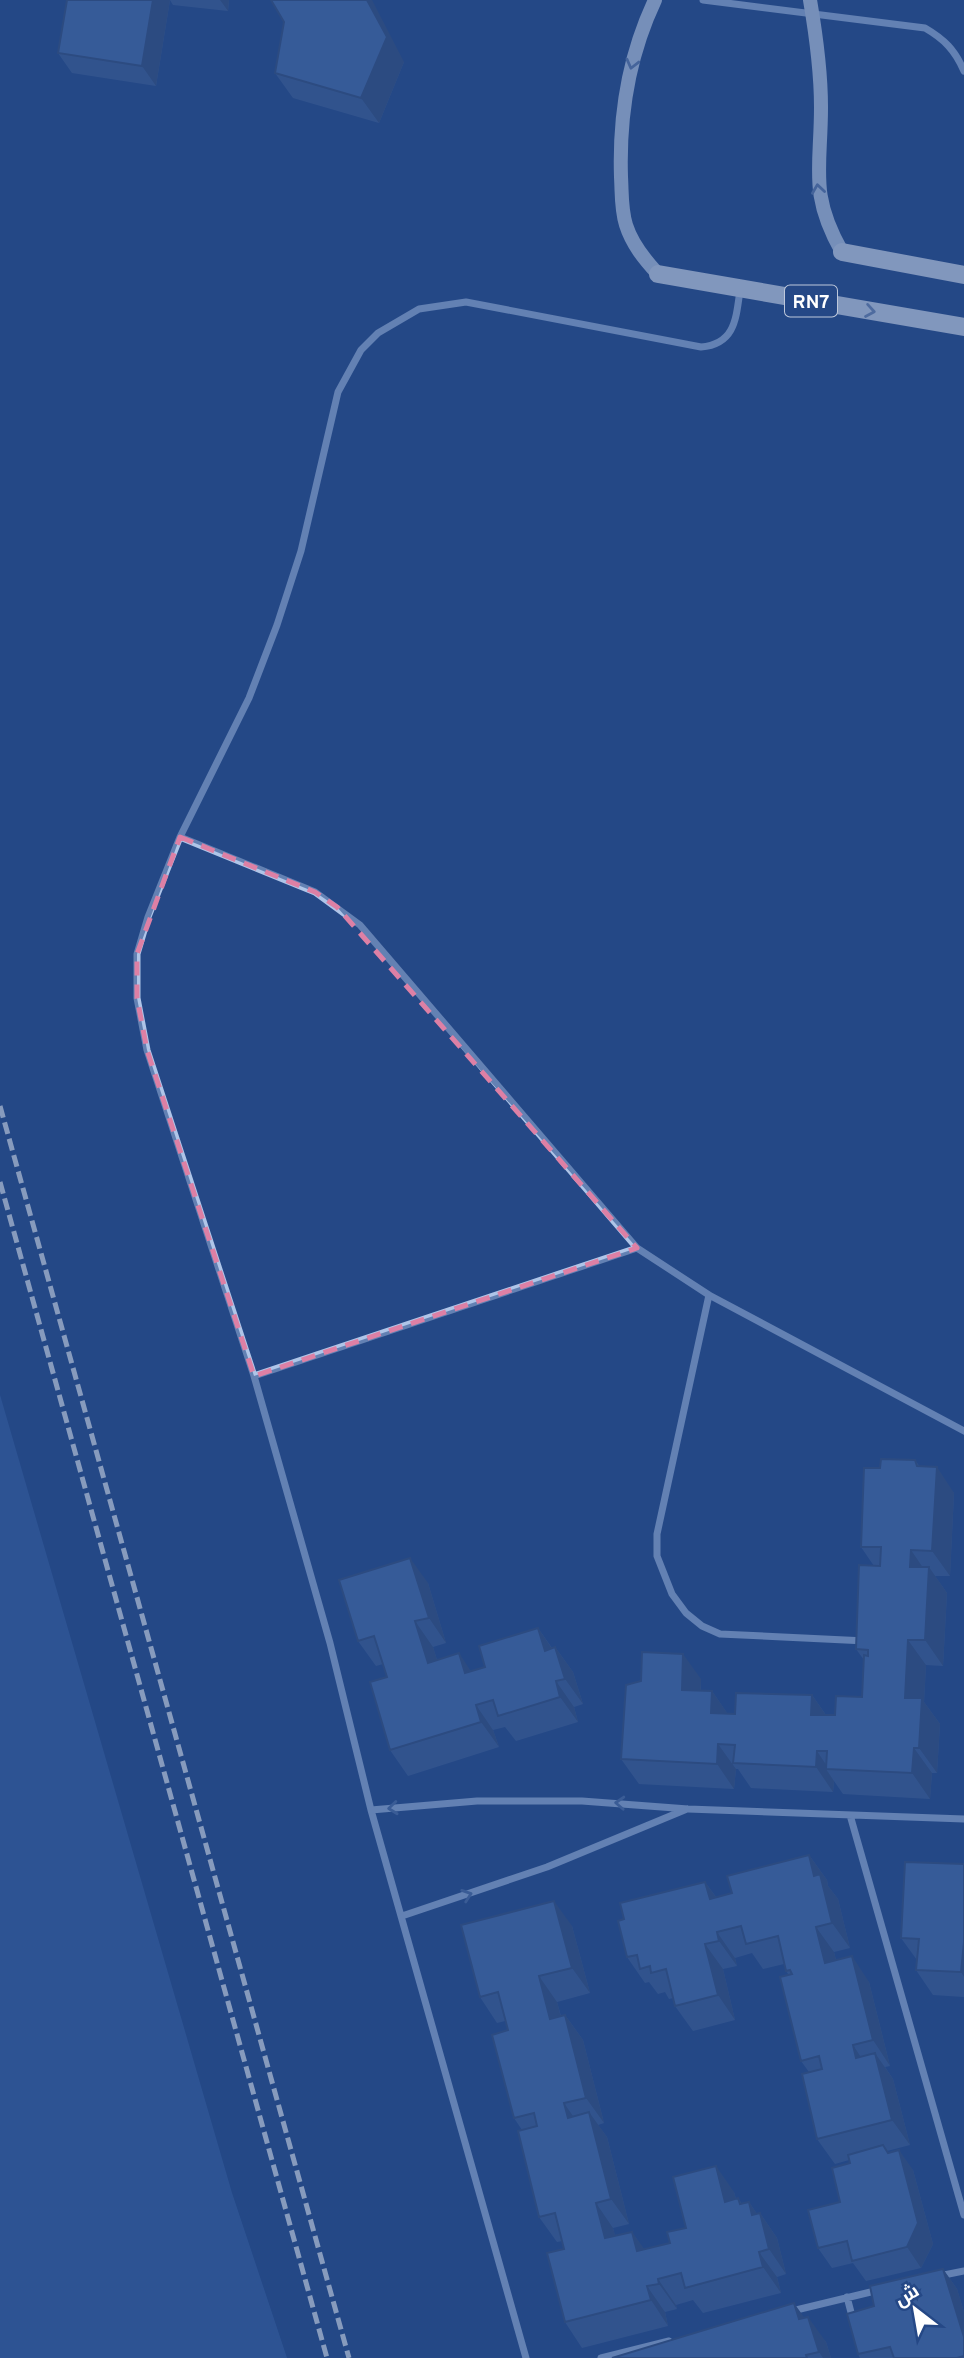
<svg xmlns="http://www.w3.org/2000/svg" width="964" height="2358" font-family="Overpass,Cairo,sans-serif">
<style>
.green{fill:#3961a3}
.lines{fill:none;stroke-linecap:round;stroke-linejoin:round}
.street{stroke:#afc5e8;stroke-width:7}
.secondary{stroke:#d9e4f7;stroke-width:14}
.primary{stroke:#f2f5fe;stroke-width:18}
.rail{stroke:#fff;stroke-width:5;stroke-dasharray:12 5;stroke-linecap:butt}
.wall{fill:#426196}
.shaded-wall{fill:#364f7a}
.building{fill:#4d71ae;stroke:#364f7a;stroke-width:2}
.oneway{stroke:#6d86b3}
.oneway2{stroke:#8196bc}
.oneway3{stroke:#5574a8}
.marked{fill:none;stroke:#dd80a5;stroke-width:5;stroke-dasharray:14 9;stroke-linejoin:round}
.labels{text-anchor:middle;stroke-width:7;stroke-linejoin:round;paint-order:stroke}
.shield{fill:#254886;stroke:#bec8db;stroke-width:2}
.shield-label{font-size:19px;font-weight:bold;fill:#fff}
</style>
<rect width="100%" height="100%" fill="#254886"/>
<path class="green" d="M0,1395l232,798 55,165h-287z"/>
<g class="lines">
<path class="street" d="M703,0l222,28c19,11 30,22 39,43
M180,837l135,55 45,33 277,323
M709,1295l-52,239v22l15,38 14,19 16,13 18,8 146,7
M254,1376l383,-128 72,47 255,136
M371,1810l106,-9h105l106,8 276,10
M850,1815l114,400
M402,1916l145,-49 140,-58
M939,2276l25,-5
M847,2297l6,23
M792,2311l87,-21
M526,2358l-155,-548 -41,-167 -76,-267 -107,-326 -10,-52v-44l11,-37 32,-80 69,-139 28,-73 24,-74 37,-159 23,-42 17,-17 41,-24 47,-7 235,45c34,-3 35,-28 39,-57
M601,2358l68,-17"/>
<path class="secondary" d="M655,0c-27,57 -36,115 -34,177 1,17 0,32 5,48 6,19 18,34 32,49
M810,0c6,35 11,71 11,107 0,62 -12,87 21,145"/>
<path class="primary" d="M842,252l122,23
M658,274l306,53"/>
<path class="rail" d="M0,1106l349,1252
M0,1182l327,1176"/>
</g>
<path class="wall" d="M67,0h162l-1,11 -55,-6 -3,-5 -14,86 -84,-13 -14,-20z
M284,22l120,40 -25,61 -86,-25 -18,-25z
M915,1460l5,7 34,26 -4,83h-15l12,17 -4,73 -17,-1 -2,37 16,22 -3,49h-5l-2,26 -87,-5 -9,-13 -1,11 -82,-4 -13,-19h-2l-2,20 -95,-5 -18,-25 20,-78 60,-2v12h11l15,22 8,1 77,-19 14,20h9l27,-18 2,-37 -8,-11 18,-83 -13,-19 19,-79z
M428,1583l18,60 -13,4 4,13 34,11 14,-4 53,-39 14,20 3,-1 18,25 10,32 -9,3 4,15 -62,19 -11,-14 -12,3 6,17 -91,29 -18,-26 -3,-73 -4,-13 -7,2 -18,-25z
M809,1855l18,25 1,6 10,13 12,49 -16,4 2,8 33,22 21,84 -5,1 8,12 17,66 -23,6 1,2 25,17 20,74 -12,24 -55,13 -13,-18 -21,5 -14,-20 22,-46 10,-39 -1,-3 -14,4 -18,-25 -8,-67 -8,-11 -12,-86 -3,-4 -2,-7 -21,5 -11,-16 -17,5 2,8 -14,3 12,51 -42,11 -18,-25 -2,-8 -4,1 -4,-7 -7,2 -9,-12 -4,1 -18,-26 -3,-38 81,-37 11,15 16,-4z
M964,1864v133l-31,-2 -17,-25 1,-10 -16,-22z
M572,1926l18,67 -33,9 4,14 4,-1 18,25 21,83 -6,2 9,12 22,87 -16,4 2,8 17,-4 12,18 26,-7 16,-15 48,-36 2,7 2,-1 4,6 7,-2 8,12 3,-1 17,25 9,36 -9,3 4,16 -78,20 -10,-13 -17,5 1,4 -12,3 3,14 -86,22 -17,-26 -1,-73 -2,-8 -5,1 -18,-25 -17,-87 -8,-12 -6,-88 -3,-9 -8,2 -17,-26z
M943,2269l14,20 7,23v46h-104l-2,-4 16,-48z
M805,2318l21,24 5,16h-219z"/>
<path class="shaded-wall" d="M153,0h17l-14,86 -14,-20z
M220,0h9l-1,11z
M367,0h5l32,62 -25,61 -18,-25z
M937,1467l17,26 -4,83 -18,-25z
M911,1550l17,25 1,-8 18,26 -4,73 -18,-26 -15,-73z
M410,1558l18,25 18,60 -17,-25z
M415,1621l18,26 13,41 -18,-25z
M538,1628l17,25 -10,-2z
M908,1640l18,25 -2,37 16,22 -3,49 -18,-25 -14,-50z
M555,1647l18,25 10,32 -18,-25z
M459,1653l17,26 -11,-6z
M683,1654l18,25 -1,37 -18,-26z
M556,1681l18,26 4,15 -18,-25z
M712,1691l18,26 -19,-4z
M812,1695l18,26 -19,-6z
M476,1705l17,25 6,17 -18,-25z
M718,1744l18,25 -2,20 -17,-25z
M914,1748l18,25 -2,26 -18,-26z
M817,1751l12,18h-3l8,12 -1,11 -17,-25z
M809,1855l18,25 1,6 10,13 12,49 -18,-25 -18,-47z
M705,1882l18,25 -13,-8z
M554,1901l18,25 18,67 -18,-25z
M816,1927l18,25 9,36 -18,-25z
M717,1932l18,26 2,8 -18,-25z
M964,1942v35l-3,-5z
M705,1944l18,25 12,51 -17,-25z
M852,1956l17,26 21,84 -17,-26z
M539,1976l18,26 11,42 -18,-25z
M565,2015l18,25 21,83 -18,-25z
M853,2045l17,26 -14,-13z
M875,2053l18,26 17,66 -18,-25z
M564,2103l18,26 -14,-11z
M589,2112l18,25 22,87 -18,-25z
M899,2150l14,20 20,74 -12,24 -14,-21z
M716,2166l18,26 9,35 -18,-25z
M749,2202l12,18 -1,-7 17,25 9,36 -17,-25 -17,-34z
M596,2203l17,25 10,36 -18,-26z
M632,2232l18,25 -13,-6z
M759,2252l18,25 4,16 -18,-26z
M943,2269l14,20 7,23v25z
M658,2279l18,26 1,4 -18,-25z
M647,2286l18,26 3,14 -17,-26z
M794,2303l17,24 -3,-10 18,25 5,16h-8l-4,-6 -20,-33z"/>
<path class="building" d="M67,0h86l-11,66 -84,-13z
M271,0h96l20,37 -26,61 -86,-25 9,-51z
M881,1459l34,1 2,6 20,1 -5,84 -21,-1 -1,17h19l-4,73h-17l-3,58h17l-3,50h-5l-2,25 -86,-4 1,-18h-10l-1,16 -83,-4 2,-18 -17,-1 -1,20 -96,-5 5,-74 15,-4 1,-29 41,2 -1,36 30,1 -1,22 24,1 1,-21 76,2 -1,20h24l1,-19 26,1 2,-42 4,1v-6l-12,-1 3,-84 21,1 1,-19h-20l3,-79h16z
M410,1558l19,60 -14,3 13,42 31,-10 6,20 20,-6 -6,-21 59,-18 7,23 10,-4 10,32 -9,2 4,16 -62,19 -5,-16 -17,5 5,17 -91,28 -20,-68 17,-5 -13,-41 -16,5 -19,-61z
M809,1855l5,21 6,-2 12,49 -16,4 9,36 27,-7 21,84 -20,5 3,13 19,-5 17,67 -75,19 -15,-65 20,-5 -3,-13 -18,5 -21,-84 12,-3 -2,-4 -4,1 -8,-35 -32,8 -5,-18 -24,6 2,9 -14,3 13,51 -43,11 -9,-37 -15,4 -1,-7 -10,3 -3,-14 -10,2 -9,-36 6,-2 -4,-16 85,-21 5,17 22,-6 -5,-17z
M905,1862l59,2v78l-3,30 -45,-2 3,-31 -18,-1z
M554,1901l18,67 -33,8 11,43 15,-4 21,83 -22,5 4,15 21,-6 22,87 -15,4 9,35 27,-6 5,19 33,-8 -3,-11 19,-4 -13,-51 43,-11 9,36 13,-4 2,6 9,-2 3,13 8,-2 9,36 -10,3 4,15 -78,21 -4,-15 -23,6 1,5 -12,2 4,14 -86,22 -18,-69 17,-4 -9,-36 -16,4 -21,-86 19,-5 -3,-13 -20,5 -22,-83 16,-5 -10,-38 -18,5 -19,-72z
M883,2145l5,8 11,-3 19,73 -11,24 -55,14 -5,-20 -29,7 -10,-38 32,-8 -8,-34 18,-5 -2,-8z
M943,2269l21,68v19l-7,2h-63l-4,-11 -32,7 -11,-40 27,-8 -4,-20z
M794,2303l5,16 9,-2 11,35 -13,3 1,3h-195z"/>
<defs><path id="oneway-chevron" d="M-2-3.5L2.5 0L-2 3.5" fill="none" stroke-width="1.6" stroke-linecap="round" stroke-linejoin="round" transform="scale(1.75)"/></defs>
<g class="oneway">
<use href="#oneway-chevron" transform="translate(632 64) rotate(104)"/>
<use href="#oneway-chevron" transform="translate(818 189) rotate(-98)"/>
</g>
<use class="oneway2" href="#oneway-chevron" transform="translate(870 311) rotate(10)"/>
<g class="oneway3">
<use href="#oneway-chevron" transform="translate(620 1803) rotate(-177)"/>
<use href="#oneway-chevron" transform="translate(393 1808) rotate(174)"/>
<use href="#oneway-chevron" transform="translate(467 1895) rotate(-19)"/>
</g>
<path d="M0 0H964V2358H0ZM180,837l135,55 22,15 300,341 -383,128 -107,-326 -10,-52v-44z" fill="#254886" fill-opacity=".55" fill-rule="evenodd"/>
<path class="marked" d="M180,837l135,55 22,15 300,341 -383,128 -107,-326 -10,-52v-44z"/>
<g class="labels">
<rect class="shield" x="785" y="285.5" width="52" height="31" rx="5"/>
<g class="shield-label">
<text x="811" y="308">RN7</text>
</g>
</g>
<g transform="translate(915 2309) rotate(329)" stroke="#254886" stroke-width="5" paint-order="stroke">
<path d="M0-5L12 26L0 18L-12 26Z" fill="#ffffff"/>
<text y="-10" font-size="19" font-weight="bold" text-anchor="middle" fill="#ffffff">ش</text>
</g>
</svg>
